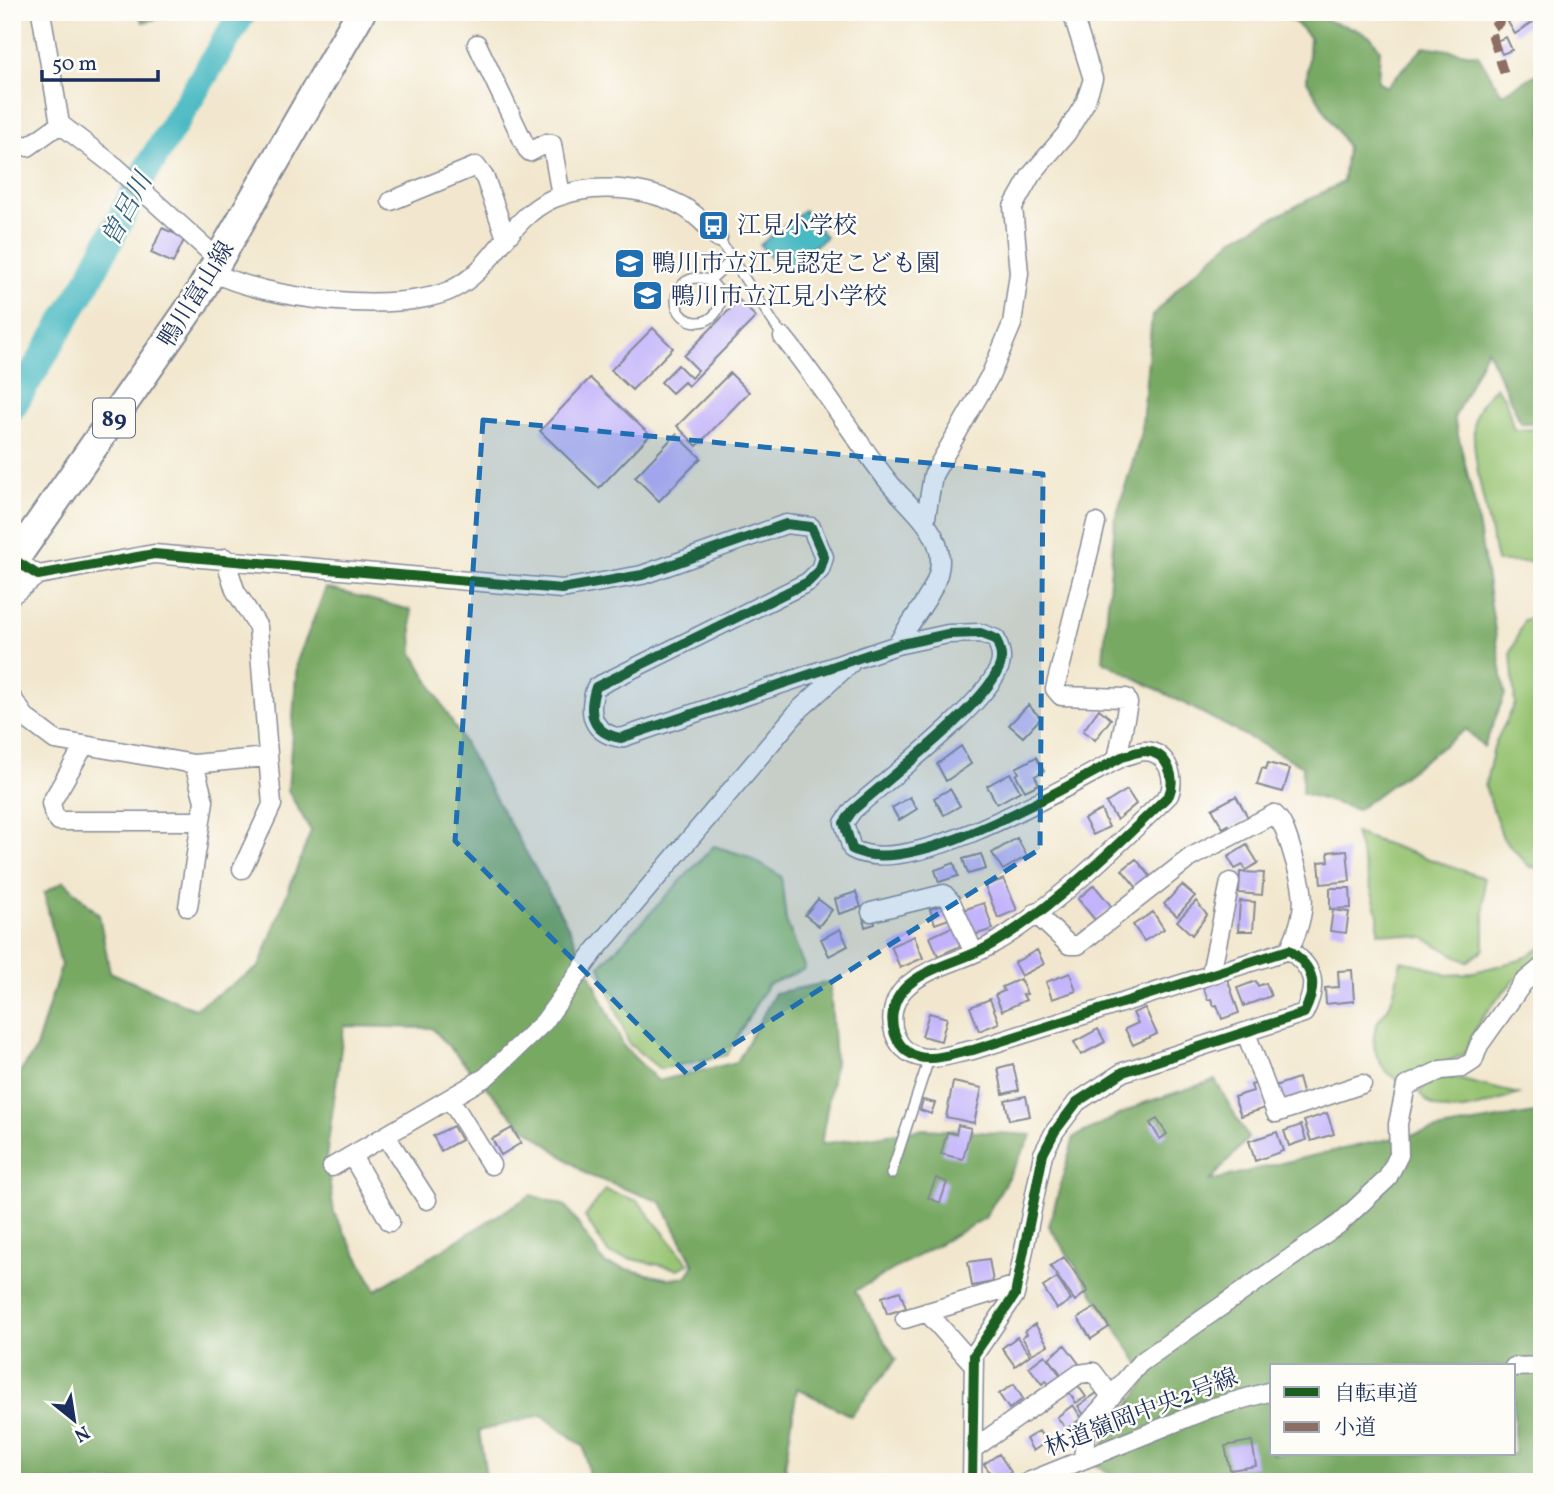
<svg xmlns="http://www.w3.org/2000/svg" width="1554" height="1494" font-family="Vollkorn,'Noto Serif JP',serif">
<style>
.green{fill:#96c371;stroke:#587968;stroke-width:2}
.forest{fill:#78a963;stroke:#4a6c60;stroke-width:2;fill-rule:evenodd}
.water{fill:#4ab9c3;stroke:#327490;stroke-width:2}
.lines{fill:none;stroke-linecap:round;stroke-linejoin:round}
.river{stroke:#4ab9c3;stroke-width:28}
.building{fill:#c2b3fb}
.service-casing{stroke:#868b96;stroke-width:12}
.minor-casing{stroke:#868b96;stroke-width:21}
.primary-casing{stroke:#868b96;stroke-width:32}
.service{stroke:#fff;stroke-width:9}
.minor{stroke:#fff;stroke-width:18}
.primary{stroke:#fff;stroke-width:28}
.quiet{stroke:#8d6e63;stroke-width:9;stroke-dasharray:18 9;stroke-linecap:butt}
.cycleway-casing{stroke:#fdfcf7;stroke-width:15}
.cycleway{stroke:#1b5e20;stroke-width:10}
.marked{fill:#1f6fb2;fill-opacity:0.2;stroke:#1f6fb2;stroke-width:5;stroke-dasharray:14 9;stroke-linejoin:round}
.labels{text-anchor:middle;stroke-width:5;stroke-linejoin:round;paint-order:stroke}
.shield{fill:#fdfcf7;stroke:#5f6c8c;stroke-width:2}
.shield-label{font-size:23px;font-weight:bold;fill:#1b2f5e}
.poi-label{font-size:24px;fill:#1b2f5e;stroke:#fdfcf7;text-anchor:start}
.street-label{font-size:24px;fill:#1b2f5e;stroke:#fdfcf7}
.water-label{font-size:26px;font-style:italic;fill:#2b5f81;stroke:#fdfcf7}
</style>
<rect width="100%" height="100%" fill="#fdfcf7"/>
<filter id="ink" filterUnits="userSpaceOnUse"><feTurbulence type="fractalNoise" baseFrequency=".0143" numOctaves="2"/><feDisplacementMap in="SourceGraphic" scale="14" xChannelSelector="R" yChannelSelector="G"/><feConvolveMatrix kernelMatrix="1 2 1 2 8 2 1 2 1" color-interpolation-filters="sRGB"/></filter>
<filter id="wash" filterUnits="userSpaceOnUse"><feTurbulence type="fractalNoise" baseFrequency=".00686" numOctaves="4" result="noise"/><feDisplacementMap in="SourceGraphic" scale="28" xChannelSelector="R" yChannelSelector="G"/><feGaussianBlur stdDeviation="1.57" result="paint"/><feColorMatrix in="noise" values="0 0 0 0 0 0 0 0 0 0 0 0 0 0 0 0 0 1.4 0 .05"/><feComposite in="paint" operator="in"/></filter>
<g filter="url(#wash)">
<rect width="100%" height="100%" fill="#f2e7ce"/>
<path class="green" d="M1495,387l10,11 9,32 28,-1v133h-45c-6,-33 -29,-113 -22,-144 3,-12 12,-22 20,-31z
M1542,614v254l-12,-1 -27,-29 -18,-52 10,-43 20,-39 -4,-51 13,-33z
M1355,833l129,45v71l-17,13 -43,-24 -46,-6v-18z
M714,846l32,10 35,20 5,45 19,48 -38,16 -40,70 -67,14 -31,-25 -29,-78z
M1542,947v10c-31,23 -66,60 -77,97l-65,28c-21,-13 -33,-36 -22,-60 2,-5 7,-9 10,-14 7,-13 9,-32 13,-47l24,5 21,9 20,-1 54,-14z
M1449,1077l70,17c-32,10 -78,33 -100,-2l10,-10z
M605,1190l33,11 51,63 -11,5 -69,-15 -24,-37z"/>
<path class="forest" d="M137,12h50l-44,10z
M1274,12h40l17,10 22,6 18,9 9,12 -2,32 8,6 39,-41 53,9 24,39 40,-23v352h-21l-34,-74 -33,69 22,91 29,185 -21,53 -18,-18 -109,81 -55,-17 1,-27 -200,-105 12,-141 26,-85 11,-119 31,-33 51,-45 109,-56 4,-35 -40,-66 3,-43 -14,-15z
M326,588l85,22 2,43 156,275 55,119 34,34 79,-19 38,-69 55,-11 5,80 -14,82 103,-15 108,6 -47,83 -130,73 41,69 -45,56 -54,-28 -12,78 6,16h-201l-6,-35 -42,-32 -63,16 8,51h-475v-398l23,-33 26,-85 -17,-73 20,-12 35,34 11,57 84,37 65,-42 52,-136 -23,-40 9,-130zM344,1026l88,2 87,95 69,52 73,27 33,63 -8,12 -17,2 -64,-15 -39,-58 -35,-11 -155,95 -42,-77 -8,-55z
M1215,1080l33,58 -38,43c110,-29 219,-52 332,-69v370h-420l-31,-20 57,-85 -99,-151 25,-89 70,-34zM1272,1366h242v88h-242z"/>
<path class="water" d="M804,210l22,27 -44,35 -22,-27z"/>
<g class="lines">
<path class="river" d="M12,407l74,-122 59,-113 98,-160"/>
</g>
<g id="blocks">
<path class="building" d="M1517,12h25v4l-27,18 -7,-12 11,-7z
M1506,37l6,13 -10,4 -6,-13z
M162,228l23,10 -12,25 -22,-10z
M739,300l17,17 -68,69 -4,-4 -12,11 -11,-11 17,-17 13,13 7,-8 -14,-14z
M653,328l20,20 -41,42 -21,-20z
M730,373l19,19 -52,54 -20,-20z
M590,378l60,57 -51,53 -59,-57z
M676,434l25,24 -42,43 -24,-24z
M1028,705l13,13 -18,19 -14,-12z
M1099,709l12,10 -16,21 -12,-9z
M961,746l10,18 -25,17 -9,-17z
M1036,757l8,14 -9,5 4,8 -14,7 -9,-16 3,-2 -3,-5z
M1268,763l22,6 -7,23 -26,-7 5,-17 4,1z
M1010,773l10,18 -23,13 -10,-18z
M950,789l10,17 -16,9 -10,-17z
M1127,790l9,14 -19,16 -11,-17z
M1236,796l13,23 -19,10 -2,-4 -5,3 -11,-19z
M910,797l7,12 -18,11 -7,-12z
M1101,810l8,17 -16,8 -9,-16z
M1017,838l10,18 -24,14 -11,-17z
M1247,845l11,18 -12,7 -3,-5 -8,4 -7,-12z
M1347,850l3,31 -29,3 -2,-22 10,-1 -1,-9z
M981,854l5,15 -18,5 -5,-15z
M1136,859l15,18 -14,11 -15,-18z
M954,863l4,13 -19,6 -4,-12z
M1240,872l24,1 -2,22 -23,-2z
M1004,879l13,31 -19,8 -13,-32z
M1094,885l18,22 -17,13 -17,-21z
M1182,885l13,11 -18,20 -13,-12z
M1330,888h20l1,20 -21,1z
M856,892l5,15 -22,7 -4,-15z
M818,899l14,11 -13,16 -14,-11z
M1196,901l11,14 -15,20 -15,-14z
M1240,901l15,1 -2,29h-15z
M947,903l5,15 -17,6 -5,-15z
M984,903l9,26 -22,7 -8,-26z
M1333,910l16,2 -3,21 -16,-2z
M1153,912l11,17 -20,12 -11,-16z
M873,915l2,9 -10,3 -2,-10z
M956,925l9,19 -27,12 -8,-19z
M840,929l8,17 -19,10 -8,-17z
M914,936l9,22 -23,10 -9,-22z
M1037,950l7,14 -23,12 -7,-13z
M1352,970l2,31 -28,3 -1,-16 14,-1 -1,-16z
M1070,973l6,18 -24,8 -6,-17z
M1226,975l13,38 -17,6 -5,-14 -3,1 -3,-7 -3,1 -6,-16z
M1020,979l7,15 -4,1 3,5 -24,11 -7,-16 9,-4 -2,-4z
M1256,981l2,5 8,-3 5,13 -27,10 -7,-18z
M990,999l9,24 -20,8 -9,-24z
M1145,1008l12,26 -24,11 -8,-16 13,-6 -5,-10z
M929,1013l18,5 -6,23 -19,-5z
M1098,1029l7,13 -24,13 -7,-13z
M1013,1064l6,26 -16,4 -5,-26z
M1298,1078l5,18 -23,7 -5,-17z
M953,1082l29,6 -8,35 -28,-6z
M1260,1082l5,26 -24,8 -7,-19 19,-6 -2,-6z
M1026,1096l4,20 -21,4 -4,-20z
M923,1100l12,3 -4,11 -11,-4z
M1327,1113l7,21 -23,7 -7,-20z
M1157,1119l10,15 -7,5 -10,-16z
M958,1125l13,3 -8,31 -22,-5 6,-22 9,2z
M1301,1125l5,15 -17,6 -5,-15z
M453,1126l8,14 -20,11 -8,-15z
M512,1128l9,15 -20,12 -9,-16z
M1277,1132l6,19 -28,10 -6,-20z
M936,1178l11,4 -7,21 -12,-5z
M1064,1257l24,34 -13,10 -25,-35z
M989,1259l4,23 -21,4 -4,-24z
M1057,1278l14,22 -14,9 -14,-22z
M900,1291l6,17 -19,6 -5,-17z
M1096,1307l13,20 -18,12 -13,-21z
M1035,1324l13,21 -16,9 -10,-17 5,-3 -2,-3z
M1017,1337l13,18 -15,11 -13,-18z
M1065,1345l15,20 -16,13 -15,-20z
M1045,1355l19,25 -12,9 -6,-8 -4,3 -13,-17z
M1014,1384l9,15 -14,10 -10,-15z
M1077,1384l9,13 -10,6 -8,-13z
M1097,1393l6,9 -17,16 -8,-12z
M1073,1405l9,13 -16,11 -9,-12z
M1039,1431l7,11 -13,9 -7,-12z
M1252,1441l4,25 -26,4 -5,-24z
M999,1454l12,18 -14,10 -13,-18z"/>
</g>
</g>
<g filter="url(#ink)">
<use href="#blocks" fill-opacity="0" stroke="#868b96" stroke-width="2"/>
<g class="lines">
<defs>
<path id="service" d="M718,238l65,99
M676 300a22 22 0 1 1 44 0a22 22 0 1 1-44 0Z
M709,281l23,-21
M891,1174l38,-115"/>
<path id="minor" d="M41,12l19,112 56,43 103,93
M477,44l50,105 3,3 17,-9 5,1 9,52
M12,140l16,7 32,-23
M391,201l85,-35 9,12 21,60
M212,272c53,27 184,43 239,18 36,-17 50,-53 79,-77 38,-33 110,-30 152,-7 14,8 25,20 36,32
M783,337c38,46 68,97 105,144 17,22 52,47 52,79 1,28 -30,60 -43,85
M925,523l8,-48 58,-101 21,-50 7,-51 -6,-66 18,-32 35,-41 19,-31 8,-24 -21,-67
M1096,523l-41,166 6,7 65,2 2,5 -11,57
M225,558l10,32 23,37 14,178 -30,64
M14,560l24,15 116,-21 408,35 80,-14 144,-51 25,3 13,30 -4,13 -12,12 -212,105c-9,27 -4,46 25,51l276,-93 51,-11 32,-1 16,6c4,10 8,20 2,31 -17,38 -110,109 -145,140l-9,13 8,26c57,32 215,-63 270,-92 7,-2 16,-6 23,-6 23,1 31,27 24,44 -50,49 -120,117 -180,151 -26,15 -64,21 -85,43 -23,25 -11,71 27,69 14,0 28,-6 42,-8l316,-100c26,18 29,35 15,63l-181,59 -46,30 -22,29 -12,23 -28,141 -41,60 -2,127
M12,595l26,-20
M12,698l15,21 28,21 139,24 10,37 -16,106
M84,746l-33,57 3,12 5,6h142
M194,764l73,-7
M871,912l73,-18 7,8 23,51
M1035,913l34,32h9l113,-88 83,-43c10,9 13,22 17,34 13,43 19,59 -2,102
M1211,973l19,-91
M1246,1033l30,80 86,-29
M450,1099l41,66
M386,1136l41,64
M352,1156l38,66
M332,1167l154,-90 58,-55 50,-70 205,-242 53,-48
M927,1312l47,53
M905,1319l112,-34
M1514,1367l28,-1
M973,1449l106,-75 14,-2 18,24
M1083,1458l4,-33 53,-62 199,-139 48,-45 12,-24 -1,-31 8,-38 35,-16 21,-2 11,-7 6,-16 44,-62 19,-16
M1028,1482l183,-74 61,-17"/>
<path id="primary" d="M12,563l181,-259 168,-292"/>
</defs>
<use href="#service" class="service-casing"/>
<use href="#minor" class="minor-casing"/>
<use href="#primary" class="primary-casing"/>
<use href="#service" class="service"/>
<use href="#minor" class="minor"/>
<use href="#primary" class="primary"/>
<path class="quiet" d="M1501,12l-2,11 -9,6 14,44"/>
<defs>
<path id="cycleway" d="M14,560l24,15 116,-21 408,35 80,-14 144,-51 25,3 13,30 -4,13 -12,12 -212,105c-9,27 -4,46 25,51l276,-93 51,-11 32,-1 16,6c4,10 8,20 2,31 -17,38 -110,109 -145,140l-9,13 8,26c57,32 215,-63 270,-92 7,-2 16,-6 23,-6 23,1 31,27 24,44 -50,49 -120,117 -180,151 -26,15 -64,21 -85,43 -23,25 -11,71 27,69 14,0 28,-6 42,-8l316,-100c26,18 29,35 15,63l-181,59 -46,30 -22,29 -12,23 -28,141 -41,60 -2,127"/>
</defs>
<use href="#cycleway" class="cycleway-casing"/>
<use href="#cycleway" class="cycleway"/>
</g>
</g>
<path class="marked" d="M483,420l560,54 -3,375 -353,225 -232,-233z"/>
<defs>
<symbol id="bus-square" viewBox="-11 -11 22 22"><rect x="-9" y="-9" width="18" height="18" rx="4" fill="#1f6fb2" stroke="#fdfcf7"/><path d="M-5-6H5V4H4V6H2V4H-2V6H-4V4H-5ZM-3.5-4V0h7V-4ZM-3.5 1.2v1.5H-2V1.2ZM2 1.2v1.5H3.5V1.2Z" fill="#fff"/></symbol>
<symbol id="school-square" viewBox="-11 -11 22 22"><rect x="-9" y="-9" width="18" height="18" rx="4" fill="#1f6fb2" stroke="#fdfcf7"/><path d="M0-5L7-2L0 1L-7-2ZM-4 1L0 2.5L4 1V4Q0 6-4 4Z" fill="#fff"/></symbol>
</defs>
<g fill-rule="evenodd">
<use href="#bus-square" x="696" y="208" width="35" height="35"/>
<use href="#school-square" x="612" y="246" width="35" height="35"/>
<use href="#school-square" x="630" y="278" width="35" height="35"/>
</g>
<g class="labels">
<rect class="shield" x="93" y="398.5" width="42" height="39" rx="5"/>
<g class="shield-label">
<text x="114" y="426">89</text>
</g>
<g class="poi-label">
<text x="737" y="233">江見小学校</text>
<text x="652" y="271">鴨川市立江見認定こども園</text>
<text x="671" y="304">鴨川市立江見小学校</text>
</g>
<g class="street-label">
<text transform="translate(196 294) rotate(-58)" y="8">鴨川富山線</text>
<text transform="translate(1141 1412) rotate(-21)" y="8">林道嶺岡中央2号線</text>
</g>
<g class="water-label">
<text transform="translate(126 209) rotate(-62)" y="9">曽呂川</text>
</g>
</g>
<rect width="1554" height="1494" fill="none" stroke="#fdfcf7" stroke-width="42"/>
<rect x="1270" y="1364" width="245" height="91" fill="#fdfcf7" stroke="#a3aaba" stroke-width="2"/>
<rect x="1284" y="1387" width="35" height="10" fill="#1b5e20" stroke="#a3aaba" stroke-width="2"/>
<text x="1334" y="1400" font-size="21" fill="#1b2f5e">自転車道</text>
<rect x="1284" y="1422" width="35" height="10" fill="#8d6e63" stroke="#a3aaba" stroke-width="2"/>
<text x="1334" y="1434" font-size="21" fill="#1b2f5e">小道</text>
<g transform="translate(74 1420) rotate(150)" stroke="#fdfcf7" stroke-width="5" paint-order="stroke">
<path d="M0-5L12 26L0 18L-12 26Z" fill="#1b2f5e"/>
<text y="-10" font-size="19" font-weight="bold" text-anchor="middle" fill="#1b2f5e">N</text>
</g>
<path d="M42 70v10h116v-10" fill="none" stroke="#1b2f5e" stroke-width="3.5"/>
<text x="52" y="70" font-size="21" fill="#1b2f5e" stroke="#fdfcf7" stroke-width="5" paint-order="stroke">50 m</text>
</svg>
